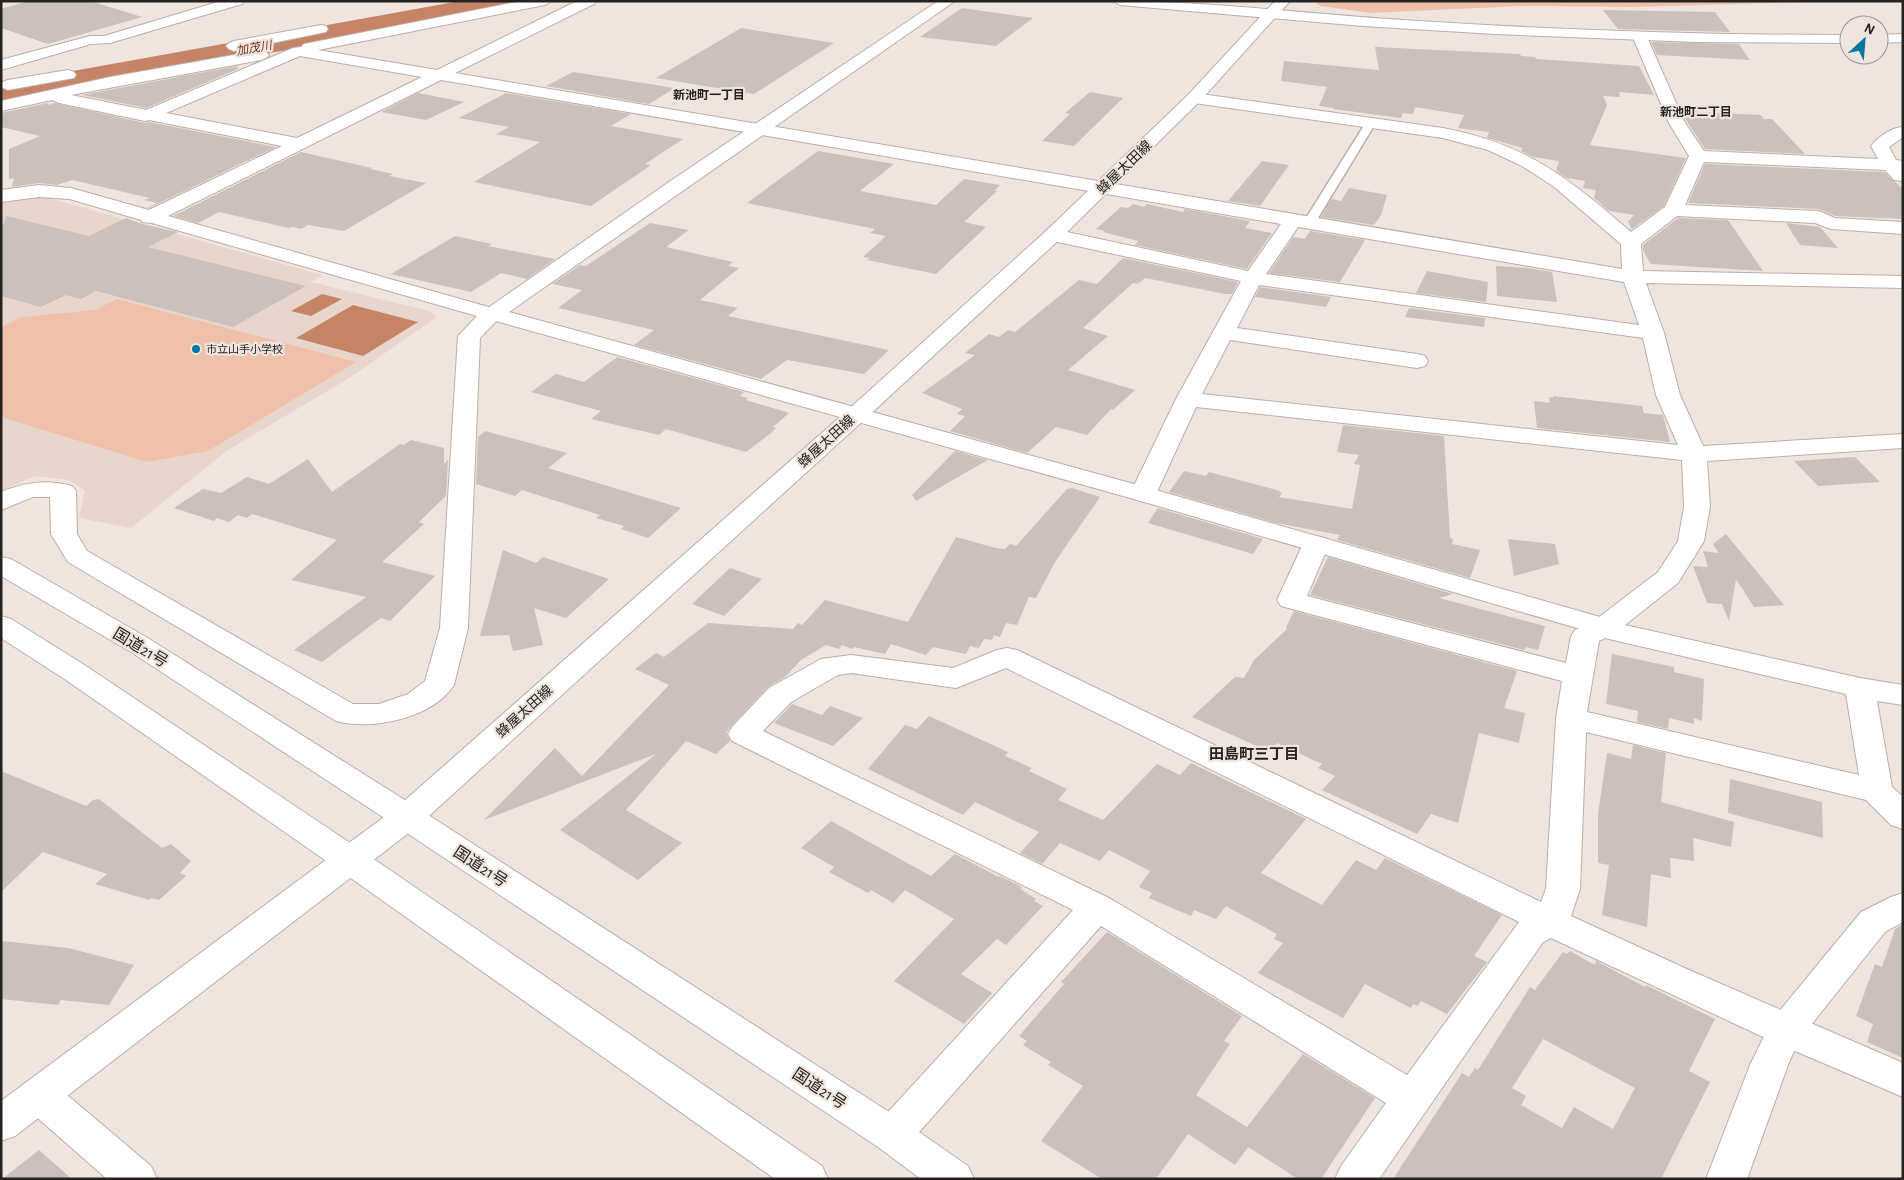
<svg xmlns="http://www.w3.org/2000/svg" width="1904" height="1180" font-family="'Alegreya Sans','Noto Sans JP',sans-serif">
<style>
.built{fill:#e8d6cd}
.green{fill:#efc1aa}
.water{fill:#c48465}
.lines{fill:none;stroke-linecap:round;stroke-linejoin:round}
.river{fill:#c48465;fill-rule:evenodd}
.building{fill:#cbc0bb;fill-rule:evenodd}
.service-casing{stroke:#baafaa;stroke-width:3}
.minor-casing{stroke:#baafaa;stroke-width:2}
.tertiary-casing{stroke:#baafaa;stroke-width:2}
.secondary-casing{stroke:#baafaa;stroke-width:2}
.trunk-casing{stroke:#baafaa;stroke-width:2}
.service{fill:#fff;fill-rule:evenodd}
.minor{fill:#fff;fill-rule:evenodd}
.tertiary{fill:#fff;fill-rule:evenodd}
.secondary{fill:#fff;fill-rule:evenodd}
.trunk{fill:#fff;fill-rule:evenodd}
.poi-dot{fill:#0177a0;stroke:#efe4de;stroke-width:2}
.labels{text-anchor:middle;stroke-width:4.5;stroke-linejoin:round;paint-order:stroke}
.far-poi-label{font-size:11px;fill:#262220;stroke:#efe4de;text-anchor:start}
.far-water-label{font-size:12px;font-style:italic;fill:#743716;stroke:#efe4de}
.far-neighbourhood-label{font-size:12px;font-weight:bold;fill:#262220;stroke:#efe4de}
.street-label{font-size:14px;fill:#262220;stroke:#efe4de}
.neighbourhood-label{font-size:15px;font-weight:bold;fill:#262220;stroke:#efe4de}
.near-street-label{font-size:16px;fill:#262220;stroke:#efe4de}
</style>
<rect width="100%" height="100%" fill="#efe4de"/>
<path class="built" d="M35,196l14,2 273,77 -11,7 118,29 8,6 -91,63 -118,70 -97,78 -52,-10 6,-27 -16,-11 -34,-4 -34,15v-292z"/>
<path class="green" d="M1312,1h532l-210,6 -112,-1 -152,7 -49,-7z
M117,299l239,63 -148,89 -61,11 -146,-45v-90l21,-10 73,-7z"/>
<path class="water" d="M322,294l20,5 -31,17 -20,-5z
M353,305l65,17 -55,34 -67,-18z"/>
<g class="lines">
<path class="river" d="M460,1h61l-4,6 -10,2 -506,94v-19z"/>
</g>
<path class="building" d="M29,1h61l52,16 -94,27 -47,-16v-19z
M962,8l71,10 -37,28 -76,-9z
M1603,10l112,2 15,20 -112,-3z
M741,28l93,15 -80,51 -98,-16z
M1651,42l88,2 11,16 -93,-5z
M1375,47l145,7 1,2 14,1 1,2 103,7 15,29 -35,-3 1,5 -17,-1 4,9 -17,40 96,13 -22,48 -32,23 -4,-7 6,-7 -25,-4 -15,-13 2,-8 -13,-2 2,-7 -18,-3 -11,-7 3,-10 -26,-4 -12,-6 2,-3 -36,-10 2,-6 -31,-4 6,-13 -49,-8 -2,7 -10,-1 -2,5 -68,-9 1,-1 -15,-2 8,-19 -46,-6 3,-20 95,9z
M237,66l1,3 -92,39 -64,-13z
M573,72l102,16 -26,16 -103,-18z
M1090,92l33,6 -49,48 -32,-5 28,-27 -5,-1z
M418,93l46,9 -38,18 -45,-8z
M506,93l125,21 -20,12 72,13 -38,25 6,1 -60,41 -117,-24 66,-40 -44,-8 13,-7 -50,-9z
M48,103l1,2 5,-2 91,20 4,-1 127,25 -127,61h-2l10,-5 -13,-3 6,-2 -78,-18 -15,5 -18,-2 -27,4 2,-9 -5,1v-30l31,-13 -39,-9v-14z
M1682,111l79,4 3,4h8l33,35 -100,-5 -18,-27z
M818,151l76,13 -34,27 76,14 28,-26 36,6 -6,6h3l-33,31 22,5 -50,47 -69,-14 3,-2 -7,-1 23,-21 -16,-3 5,-4 -128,-26z
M301,152l71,16 -2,1 23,5 -4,2 37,7 -82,48 -36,-6 -7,4 -8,-2 -4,1 -70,-16 -21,11 -25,-7z
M1262,161l27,4 -29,41 -32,-5z
M1705,164l179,8 19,17v30l-68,-3 -16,-7 -131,-6z
M1349,188l38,7 -6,20 -7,10 -53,-8 10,-18 10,2z
M1133,204l11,3 3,-3 36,8 2,-3 65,12 -5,7 27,5 -25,36 -112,-24 3,-4 -35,-9 2,-1 -9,-2 25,-22 7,1z
M6,216l83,20 37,-18 16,6 36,8 -30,15 158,39 -73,41 -137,-36 -15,8 -15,-4 -25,12 -40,-11v-71l4,-2z
M1678,218l50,2 35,51 -112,-7 -8,-14v-5z
M650,223l39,7 -23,17 67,15 -5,4 11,2 -39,32 38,8 -10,8 161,34 -25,24 -77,-14 -26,19 -127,-34 20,-15 -96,-22 24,-18 -30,-6 28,-19 6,1z
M1786,223l34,4 18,21 -38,-3z
M1310,231l55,9 -25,42 -71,-9 24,-36 12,2z
M455,236l37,8 -4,2 67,13 -28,20 -26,-6 -30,19 -80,-18z
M1123,258l115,24 -6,12h-7l-80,-16 -7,6 -5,-1 -50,45 25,8 -40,34 67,20 -22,20 -2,-1 -24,26 -31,-8 -29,26 -77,-22 15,-15 -8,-2 5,-5 -40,-16 53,-38 -10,-2 24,-19 10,3 9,-7 7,2 64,-52 18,4z
M1496,266l31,2 25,4 5,30 -60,-6z
M1427,271l61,11 -2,20 -70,-9z
M1260,287l71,10 -5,10 -71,-10z
M1409,308l76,10 -1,9 -79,-10z
M617,357l127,35 -4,4 8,2 -2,2 43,13 -16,14 3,1 -5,5 -25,19 -80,-23 -7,6 -68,-16 10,-8 -70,-19 25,-18 28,8z
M1553,396l89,10 2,7 19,2 7,27 -133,-14 -3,-27 16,2 -1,-6 4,1z
M1343,425l101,11 6,102 3,1 -1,5 28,6 -10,28 -133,-38 3,-5 -64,-12 -107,-31 15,-21 22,5 3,-4 71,19 -1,1 3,1 -3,4 73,12 8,-44 -6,-1 5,-9 -22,-3z
M485,431l82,22 -19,15 133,40 -33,30 -27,-9 3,-3 -28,-8 4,-3 -78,-25 -7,6 -39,-12 2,-47z
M411,440l33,8v16l4,-4 -2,36 -27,26 5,2 -42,38 53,14 -45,45 -9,-3 -59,44 -28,-12 72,-53 -75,-17 46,-40 -85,-26 -5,4 -9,-3 -9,7 -12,-4 -3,3 -40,-13 29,-19 18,4 26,-16 22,7 39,-25 24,33 68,-48 4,1z
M955,451l33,9 -72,41 -4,-6z
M1855,457l25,25 -62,4 -24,-25z
M1072,488l28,9 -45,65 -19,36 -7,-1 -12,28 -11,-2 -6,14 -6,-2 -2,5 -8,-1 -5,9 -9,-2 -4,8 -33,-7 -7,8 -35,-11 -6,10 -31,-7 -2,2 -10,-4 -3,4 -13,-4 -25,15 -16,17 -17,10 -37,39 -5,7 4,8 -14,13 -30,-13 -60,69 56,33 -44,37 -78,-50 96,-76 -172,66 71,-72 27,28 87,-91 -34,-16 21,-16 8,4 44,-34 85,6 5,-6 4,2 23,-25 83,22 48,-85 40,11 9,1 5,-5 6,2 51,-57z
M1158,508l105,31 -10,15 -105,-31z
M1726,534l58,71 -30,2 -18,-28 -7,42 -7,-17 -15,-1 -14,-37 15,1 -5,-16 16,2 -6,-9z
M1508,539l47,5 4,20 -45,12z
M503,550l33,13 7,-6 66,22 -43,39 -32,-10 9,37 -30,6 -4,-16 -29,1z
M1328,557l125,37 -14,4 106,28 -7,24 -12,-3 -2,3 -214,-55z
M730,568l32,11 -38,37 -32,-12z
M1294,611l223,60 -13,37 21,5 -6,30 -40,-10 -21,90 -27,-9 -14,20 -95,-44 13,-14 -17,-8 4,-4 -45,-21 -7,9 -78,-35 43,-40 9,1 10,-18 33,-31 -1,-2z
M1612,654l62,13v5l30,7 -2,42 -8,-3v6l-25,-6 -1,11 -31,-7 1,-11 -32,-7z
M792,704l30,11 8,-9 33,12 -30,28 -59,-23z
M929,716l79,36 -3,4 27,12 -3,3 38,18 -9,11 45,20 54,-56 23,11 11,-12 115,56 -45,54 61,32 34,-45 20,10 9,-12 117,57 -28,41 13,6 -40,52 -26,-13 -3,5 -5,-2 -2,4 -46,-24 -22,34 -85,-45 25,-30 -9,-4 3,-5 -51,-28 -10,13 -22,-9 -3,6 -42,-18 3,-5 -13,-6 11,-16 -41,-21 -9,11 -40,-18 -18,21 -22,-11 19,-21 -64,-30 -12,13 -95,-46 37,-44 12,4z
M1633,745l33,8 -5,49 73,20 -3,25 -38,-9 1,23 -24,-3 1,20 -20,-4 -4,53 -45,-12 7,-50 -11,-2v-49l9,-61 24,6z
M1,771l85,35 7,-6 6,-1 63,49 9,-4 20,17 -11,12 6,3 -27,24 -8,-2 -2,2 -54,-16 12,-10 -64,-22 -42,40z
M1730,779l92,23 1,36 -95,-25z
M831,821l100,55 24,-22 44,23 1,-1 22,11 -2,2 16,10 -2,2 9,5 -37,39 -9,-6 -36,35 31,19 -28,31 -70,-43 60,-62 -49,-29 -12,13 -22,-13 -3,3 -39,-21 5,-5 -33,-19z
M1903,924v134l-36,-16 6,-18 -17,-8 19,-52 7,3 13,-38z
M1107,932l135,84 -18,25 6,3 -34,51 51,32 56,-73 72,44 -54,81h-23l-50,-32 -13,18 -47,-31 -32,45h-54l-61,-38 42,-55 -35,-21 3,-3 -28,-17 4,-4 -8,-5 45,-52 -3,-2z
M1,941l67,7 66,17 -25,40 -48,-5 -3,5 -57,-6z
M1570,951l25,14 1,-4 49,26 1,-2 69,34 -26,52 21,11 -49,97h-268l69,-106 7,4 6,-9 3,2 52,-83 5,3 28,-38 4,2zM1543,1039l92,49 -22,41 -39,-22 -12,21 -41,-23 5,-9 -14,-8z
M39,1150l33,29h-70z"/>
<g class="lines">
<defs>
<path id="service" d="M1370,121l5,3 -60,99 -6,3 -4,-1 -2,-2 62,-99z"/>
<path id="minor" d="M221,1h23l-2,3 -132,39 -19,1 -90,26v-10l89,-24h14z
M522,1h30l-7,4 -227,45 119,20 140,-69h19l-2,3 -139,69 1167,196 -1,-25 -68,-58 -31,-20 -34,-16 -45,-12 -249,-35 -6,-2 -2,-3 2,-3 6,-2 249,35c84,16 125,50 188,104l34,-25 24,-51 -20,-33 -37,-88 2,-3h10l2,3 39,88 19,28 174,8 -7,-13c7,-9 21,-19 32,-19v10l-14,10 7,13 7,1v20l-9,-1 -9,-10 -181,-8 -19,43 134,6 16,7 68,4v12l-72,-5 -16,-6 -138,-7 -36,28 2,27 260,5v12l-257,-5 18,50 16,62 23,51 200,-12v14l-196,13 3,46 -6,34 -26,42 -53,42 235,53 43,7v20l-26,-4 15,86 11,10v32l-12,-4 -25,-25 -280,-68 -6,157 -9,27 118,54 214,93v34l-127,-54 -225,-105 -8,4 -164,237h-44l6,-13 45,-63 -285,-177 -195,221 -14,5 -14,-5 -6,-12 6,-12 195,-213 -341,-169 -4,-7 4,-7 37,-39 52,-29 30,-4 102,13 44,-18 10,-2 10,2 524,252 5,-13 10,-171 6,-37 -281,-75 -4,-6 26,-56 4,-6 9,-2 9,2 4,6 -22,52 259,67 5,-27 4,-6 19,-9 64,-49 20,-31 6,-34 -2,-47 -486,-53 -40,87 -4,5 -9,3 -9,-3 -4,-5 46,-95 65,-118 -188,-40 -7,-2 -3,-4 3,-4 7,-2 195,42 33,-47 -840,-144 -273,136 331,94 4,4 -23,24 -12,290 -14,57c-21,33 -82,46 -118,36l-268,-159 -17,-28 -1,-37h-17l-32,13v-18c24,-10 46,-13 71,-6l4,5 1,43 10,17 266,153h26l29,-10 17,-13 15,-53 18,-292 19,-20 -325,-93 -10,-1 -1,-2 -71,-21 -31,-2 -38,5v-12l38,-5 32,3 78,22 133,-64 -133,-26 -4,1 -86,-18 -7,-3 -51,11v-10l109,-24 151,-27 5,2 3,3 -3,3 -5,2 -190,35 75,15 147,-62 8,-1 3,-3zM300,56l122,21 -125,61 -131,-25zM1298,227l326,55 15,43 -373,-51zM1259,285l384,53 13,57 22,50 -476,-51 28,-54 187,28 8,-2 3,-5 -3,-5 -8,-2 -180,-26zM1605,638l241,56 13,81 -272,-63 12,-71zM1006,668l513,254 -112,153 -298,-177 -346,-167 28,-29 47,-27 13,-2 105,15z
M321,25l5,1 2,3 -2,3 -92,19 -5,-2 -3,-3 3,-3 5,-2z
M68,70l6,2 2,3 -2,3 -66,12 -7,-3 1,-5 6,-2z
M39,1078l14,5 98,83 6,13h-50l-82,-72 -6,-12 6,-12z"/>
<path id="tertiary" d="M938,1h17l-446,311 643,177 462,132 4,6 -4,6 -10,3 -10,-3 -460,-134 -649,-181 -4,-4 4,-4 184,-128z
M1113,1c97,0 194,13 290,19 149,10 297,15 446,15v8l-152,-1 -202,-8 -132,-8 -243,-21z
M1903,34v8l-24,1v-8z
M350,848l12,3 5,9 -5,9 -347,267 -14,5v-40l337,-250z
M1903,893v29l-18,10 -86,108 -11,25 -41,114h-41l44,-114 22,-45 89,-108 30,-15z"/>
<path id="secondary" d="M1275,1h15l-90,100 -140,138 -195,180 -446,406 -57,44 -12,3 -12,-3 -5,-9 5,-9 57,-42 454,-400 197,-178 142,-136z"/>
<path id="trunk" d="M1,557l10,2 140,81 268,169 487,314 62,43 6,13h-53l-43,-32 -483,-322 -264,-173 -130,-76z
M1,616l10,3 75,47 276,185 460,315 6,13h-53l-437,-310 -272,-189 -65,-42z"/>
</defs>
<use href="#service" class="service-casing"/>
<use href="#minor" class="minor-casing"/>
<use href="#tertiary" class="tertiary-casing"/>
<use href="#secondary" class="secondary-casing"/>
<use href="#trunk" class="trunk-casing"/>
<use href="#service" class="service"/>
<use href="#minor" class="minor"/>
<use href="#tertiary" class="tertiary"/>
<use href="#secondary" class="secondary"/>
<use href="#trunk" class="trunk"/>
</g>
<circle class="poi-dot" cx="196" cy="349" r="5"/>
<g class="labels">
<g class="far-poi-label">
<text x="206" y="353">市立山手小学校</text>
</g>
<g class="far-water-label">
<text transform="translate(254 48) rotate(-10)" y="4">加茂川</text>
</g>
<g class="far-neighbourhood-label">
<text x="709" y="99">新池町一丁目</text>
<text x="1696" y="116">新池町二丁目</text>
</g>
<g class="street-label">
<text transform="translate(1124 167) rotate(-44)" y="5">蜂屋太田線</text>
<text transform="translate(826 441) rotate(-42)" y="5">蜂屋太田線</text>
<text transform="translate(524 711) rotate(-42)" y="5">蜂屋太田線</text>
</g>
<g class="neighbourhood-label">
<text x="1254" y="759">田島町三丁目</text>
</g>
<g class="near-street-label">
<text transform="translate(141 647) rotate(31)" y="6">国道21号</text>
<text transform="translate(481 866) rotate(33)" y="6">国道21号</text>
<text transform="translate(820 1088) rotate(33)" y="6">国道21号</text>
</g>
</g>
<rect width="1904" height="1180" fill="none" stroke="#262220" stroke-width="5"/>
<g transform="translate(1864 40) rotate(26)"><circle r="24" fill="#efe4de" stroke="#9f9692"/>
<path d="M0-4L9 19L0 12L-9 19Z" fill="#0177a0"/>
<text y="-8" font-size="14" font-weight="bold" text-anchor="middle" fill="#262220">N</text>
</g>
</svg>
